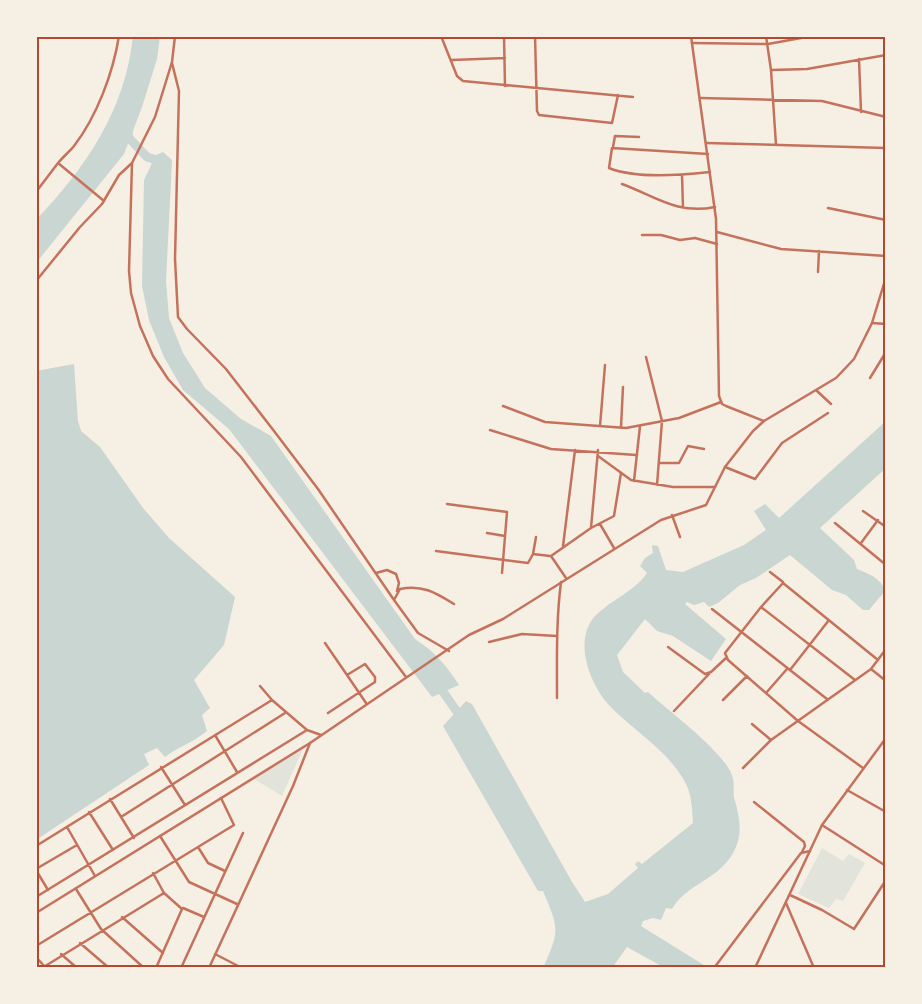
<svg xmlns="http://www.w3.org/2000/svg" width="922" height="1004" font-family="Overpass,sans-serif">
<style>
.green{fill:#e2e4dc}
.water{fill:#c9d6d2}
.lines{fill:none;stroke-linecap:round;stroke-linejoin:round}
.river{stroke:#c9d6d2;stroke-width:9}
.minor{stroke:#c5725c;stroke-width:2.5}
.tertiary{stroke:#c5725c;stroke-width:2.5}
.neatline{fill:none;stroke:#b5482f;stroke-width:2}
</style>
<rect width="100%" height="100%" fill="#f6efe4"/>
<path class="green" d="M303,749l-21,47 -28,-17z
M822,848l21,13 6,-7 16,9 -22,38 -7,-2 -7,9 -31,-14z"/>
<path class="water" d="M133,36h27l-3,23 -15,48 -18,47 -88,109v-43c50,-53 89,-109 97,-184z
M163,152l9,8 -6,121 3,37 14,35 22,35 36,31 30,17 144,203c20,13 31,26 44,46l-27,12 -203,-268 -46,-39 -19,-33 -15,-37 -7,-34 2,-106 12,-25z
M74,364l4,57 3,10 19,16 43,61 26,30 66,59 -11,48 -30,35 16,28 -8,7 5,16c-13,11 -29,16 -42,26l-8,-9 -13,6 5,11 -113,75v-469z
M886,421v47l-66,60 34,32 3,9c12,5 24,9 28,22l-16,19h-6l-17,-15 -14,-5 -42,-35 -34,23 -16,7 -22,18 -9,4 -5,-5 -10,3 -7,-3 -2,2 41,35 -15,22 -38,-25 -16,-5 -12,-12 -28,36 6,17 22,21 3,-1c18,17 82,64 85,87 2,8 -1,14 2,22 7,24 8,44 -11,64 -16,17 -40,23 -52,44l-6,-1 -5,12 -8,-2 -10,3 -2,5 66,41 -42,1 -38,-21 -15,21h-69c17,-38 16,-39 0,-77h-5l-95,-165 23,-25 6,3 100,178 13,20 23,-8 30,-26 -3,-4 3,-3 4,3 51,-41c-1,-13 -1,-29 -8,-41 -18,-33 -52,-51 -77,-78 -17,-19 -32,-57 -18,-81 11,-19 43,-29 57,-50l-7,-7 5,-8 8,-5 -1,-8 6,1 8,24 17,2 61,-27 22,-15 -12,-19 11,-7 14,14z"/>
<g class="lines">
<path class="river" d="M129,128l-1,9 19,20 9,3 1,9
M437,683l25,36"/>
<path class="minor" d="M441,36l16,40 6,5 170,16
M504,36l1,50
M535,36l2,75 2,4 73,8 6,-28
M766,36l5,34 5,75
M692,43l76,1 44,-8
M859,59l2,53
M452,60l53,-2
M172,63l7,28 -4,168 3,58 9,12 39,40 48,62 44,58 76,111
M771,70l36,-1 79,-14
M700,98l122,3 64,16
M706,143l180,5
M613,147l2,-11 24,1
M708,154l-96,-6 -3,20c27,11 72,7 101,4
M58,163c5,-6 11,-11 16,-17 23,-30 39,-73 45,-110
M682,175l1,33
M622,184c33,12 55,31 93,23
M36,192l22,-29 46,38
M828,208l58,12
M717,232l64,17 105,7
M642,235h19l19,5 15,-2 22,6
M818,272l1,-21
M36,281l44,-54 22,-23 17,-29 13,-12
M872,323l14,1
M646,357l16,64 -5,64
M870,378l16,-26
M817,391l14,13
M503,406l42,16 81,6 53,-10 42,-16
M600,426l5,-61
M621,427l2,-40
M490,430l61,19 85,6
M598,456l33,24 42,7h42
M659,463h20l9,-17 16,3
M725,467l30,12 27,-36 46,-30
M634,481l6,-55
M447,504l60,8 -5,61
M863,511l23,16
M672,515l8,22
M835,523l51,42
M600,524l14,24
M591,528l7,-78
M487,533l18,3
M861,543l17,-23
M563,546l12,-96
M436,551l92,12 5,-9 17,2
M533,554l3,-17
M770,572l13,10
M376,573l11,-3 9,4 3,9 -2,8
M566,578l-15,-22 40,-28 23,-12 7,-43
M761,607l94,73
M712,609l115,90
M489,642l33,-8 35,2
M325,643l22,32
M668,647l37,27 6,-2 15,-14
M449,651l-31,-18 -24,-33 6,-11c22,-5 36,4 54,15
M871,669l15,12
M790,670l39,-50
M260,686l12,14
M766,693l21,-24
M557,698c0,-39 -1,-77 4,-116
M723,700l24,-24
M674,711l35,-37
M328,713l47,-31v-5l-10,-13 -18,11 19,28
M752,724l19,16
M215,735l22,37
M161,767l24,38
M743,768l28,-28 100,-71 15,-20
M863,768l-65,-47 -70,-61 -3,-7 36,-46 22,-24 95,77
M847,790l39,22
M110,799l24,39
M754,802l50,40 1,4 -3,6
M89,812l24,38
M121,817l164,-104
M822,825l64,41
M67,827l28,49
M160,836l29,46 48,22
M36,846l236,-146 35,30
M198,847l10,16 17,8
M36,869l41,-24
M36,870l12,20
M153,873l11,20 18,16 -26,59
M76,889l25,40 43,39
M790,895l32,15 32,19 32,-49
M36,897l271,-167 14,5
M786,903l28,65
M183,908l21,9
M122,917l41,36
M80,943l29,25
M36,946l198,-121 -13,-27
M61,954l16,14
M215,954l27,14
M36,957l9,10
M42,968l122,-75
M181,968l62,-135
M209,968l84,-182 17,-43
M714,968l87,-115 9,-2"/>
<path class="tertiary" d="M175,36l-3,26 -17,55 -23,46 -3,108 2,22 9,33 13,30 15,23 73,78 165,220
M691,36l25,183 3,177 3,8 4,2 38,15
M36,913l274,-170 159,-108 34,-16 158,-99 45,-15 19,-38 28,-36 11,-10 72,-43 18,-19 18,-36 14,-46
M755,968l67,-143 64,-87"/>
</g>
<rect width="922" height="1004" fill="none" stroke="#f6efe4" stroke-width="75"/>
<rect x="38" y="38" width="846" height="928" class="neatline"/>
</svg>
